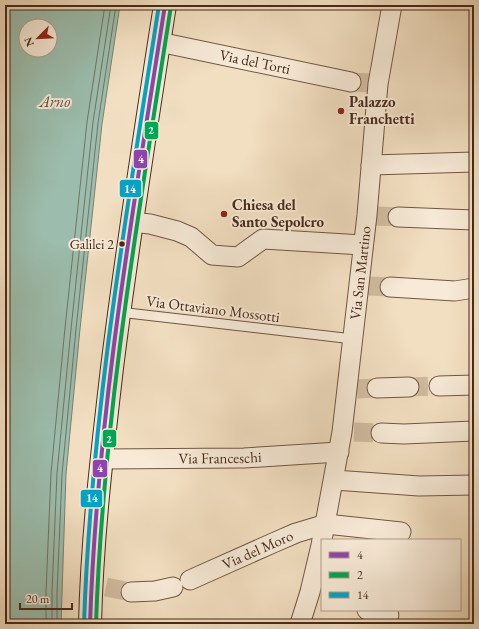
<svg xmlns="http://www.w3.org/2000/svg" width="479" height="629" font-family="'EB Garamond',serif">
<style>
.water{fill:#9cbdad;stroke:#7a8273;fill-rule:evenodd}
.lines{fill:none;stroke-linecap:round;stroke-linejoin:round}
.shore{stroke:#727364;stroke-width:1}
.street-tunnel{stroke:#d0bba0;stroke-width:19;stroke-dasharray:19 10;stroke-linecap:butt}
.lane-casing{stroke:#725644;stroke-width:11}
.street-casing{stroke:#725644;stroke-width:21}
.secondary-casing{stroke:#48291b;stroke-width:24}
.lane{stroke:#f7ead7;stroke-width:9}
.street{stroke:#f7ead7;stroke-width:19}
.secondary{stroke:#f7ead7;stroke-width:22}
.bus-1-casing{stroke:#f7ead7;stroke-width:7}
.bus-2-casing{stroke:#f7ead7;stroke-width:7}
.bus-3-casing{stroke:#f7ead7;stroke-width:7}
.bus-1{stroke:#8e44ad;stroke-width:4}
.bus-2{stroke:#00a651;stroke-width:4}
.bus-3{stroke:#04a3c5;stroke-width:4}
.poi-dot{fill:#8f2418;stroke:#f7ead7;stroke-width:1.5}
.bus-dot{fill:#48291b;stroke:#f7ead7;stroke-width:1.5}
.labels{text-anchor:middle;stroke-width:4;stroke-linejoin:round;paint-order:stroke}
.bus-label{font-size:14px;fill:#48291b;stroke:#f7ead7;text-anchor:end}
.street-label{font-size:15px;fill:#48291b;stroke:#f7ead7}
.poi-label{font-size:15px;font-weight:bold;fill:#48291b;stroke:#f7ead7;text-anchor:start}
.water-label{font-size:16px;font-style:italic;fill:#5d4e40;stroke:#f7ead7}
.line-badge{stroke:#f7ead7;stroke-width:1.5}
.badge-label{font-size:11px;text-anchor:middle;font-weight:bold;fill:#fff}
</style>
<rect width="100%" height="100%" fill="#f2dfc1"/>
<filter id="stains"><feTurbulence type="fractalNoise" baseFrequency=".005" numOctaves="4"/><feColorMatrix values="0 0 0 0 .2 0 0 0 0 .09 0 0 0 0 .02 0 0 0 .5 -.17"/></filter>
<radialGradient id="worn" r=".72"><stop offset=".6" stop-color="#630" stop-opacity="0"/><stop offset="1" stop-color="#630" stop-opacity=".3"/></radialGradient>
<path class="water" d="M5,5h115l-18,119 -22,205 -14,145 -5,150h-56zM26,26h24v24h-24z"/>
<g class="lines">
<path class="shore" d="M46,624v-32l5,-119 14,-145 22,-206 18,-117
M52,624v-32l5,-119 14,-144 22,-207 18,-117
M57,624v-31l5,-119 14,-145 22,-206 18,-118"/>
<path class="street-tunnel" d="M351,82l21,1
M375,216l23,1
M367,286l23,1
M409,387l30,-1
M357,389l20,-1
M354,432l27,1
M106,587l25,5"/>
<defs>
<path id="lane" d="M119,312l234,27"/>
<g id="street">
<path id="s1" d="M159,42l192,40"/>
<path d="M371,165l103,-3"/>
<path d="M398,217l76,3"/>
<path d="M132,222l18,2 27,7 14,6 21,18 26,2 25,-18 100,6"/>
<path d="M390,287l65,4 19,-3"/>
<path d="M439,386l35,-1"/>
<path d="M377,388l32,-1"/>
<path d="M381,433l23,1 70,-3"/>
<path id="s2" d="M101,459l143,-1 95,-6"/>
<path d="M334,480l85,6 55,-1"/>
<path id="s3" d="M322,540l20,-108 25,-217 11,-131 14,-79"/>
<path id="s4" d="M190,580l83,-37 23,-10 30,-9 75,8"/>
<path d="M131,592l24,-1 18,-4"/>
<path d="M367,610l22,5"/>
<path d="M300,624l10,-32 12,-51"/>
</g>
<path id="secondary" d="M90,624c2,-86 12,-170 22,-256 15,-121 34,-242 53,-363"/>
</defs>
<use href="#lane" class="lane-casing"/>
<use href="#street" class="street-casing"/>
<use href="#secondary" class="secondary-casing"/>
<use href="#lane" class="lane"/>
<use href="#street" class="street"/>
<use href="#secondary" class="secondary"/>
<defs>
<path id="bus-1" d="M90,624c7,-208 43,-414 75,-619"/>
<path id="bus-2" d="M96,624c7,-207 43,-413 75,-618"/>
<path id="bus-3" d="M84,624c7,-208 43,-414 75,-619"/>
</defs>
<use href="#bus-1" class="bus-1-casing"/>
<use href="#bus-2" class="bus-2-casing"/>
<use href="#bus-3" class="bus-3-casing"/>
<use href="#bus-1" class="bus-1"/>
<use href="#bus-2" class="bus-2"/>
<use href="#bus-3" class="bus-3"/>
</g>
<g class="poi-dot">
<circle cx="341" cy="111" r="4"/>
<circle cx="224" cy="214" r="4"/>
</g>
<circle class="bus-dot" cx="122" cy="244" r="3.5"/>
<g class="labels">
<g class="bus-label">
<text x="114" y="249">Galilei 2</text>
</g>
<g class="street-label">
<text dy="5" stroke="none"><textPath href="#s1" startOffset="98">Via del Torti</textPath></text>
<text dy="5" stroke="none"><textPath href="#s3" startOffset="270">Via San Martino</textPath></text>
<text transform="translate(213 309) rotate(7)" y="5">Via Ottaviano Mossotti</text>
<text dy="5" stroke="none"><textPath href="#s2" startOffset="119">Via Franceschi</textPath></text>
<text dy="5" stroke="none"><textPath href="#s4" startOffset="74">Via del Moro</textPath></text>
</g>
<g class="poi-label">
<text x="349" y="107">Palazzo<tspan x="349" dy="17">Franchetti</tspan></text>
<text x="232" y="210">Chiesa del<tspan x="232" dy="17">Santo Sepolcro</tspan></text>
</g>
<g class="water-label">
<text x="55" y="107">Arno</text>
</g>
</g>
<g class="line-badge">
<rect x="144" y="121" width="15" height="19" rx="4" fill="#00a651"/>
<rect x="133" y="149" width="15" height="20" rx="4" fill="#8e44ad"/>
<rect x="119" y="179" width="23" height="19" rx="4" fill="#04a3c5"/>
<rect x="102" y="429" width="15" height="19" rx="4" fill="#00a651"/>
<rect x="92" y="459" width="16" height="19" rx="4" fill="#8e44ad"/>
<rect x="80" y="489" width="23" height="19" rx="4" fill="#04a3c5"/>
</g>
<g class="badge-label">
<text x="151" y="134">2</text>
<text x="141" y="163">4</text>
<text x="130" y="193">14</text>
<text x="109" y="443">2</text>
<text x="100" y="472">4</text>
<text x="92" y="502">14</text>
</g>
<rect width="479" height="629" fill="none" stroke="#f2dfc1" stroke-width="20"/>
<rect x="6" y="6" width="467" height="617" fill="none" stroke="#48291b" stroke-width="2"/>
<rect x="10" y="10" width="459" height="609" fill="none" stroke="#48291b"/>
<rect x="321" y="539" width="140" height="72" fill="#f7ead7" stroke="#b19d8c"/>
<rect x="329" y="552" width="20" height="6" fill="#8e44ad" stroke="#b19d8c"/>
<text x="357" y="559" font-size="12" fill="#48291b">4</text>
<rect x="329" y="572" width="20" height="6" fill="#00a651" stroke="#b19d8c"/>
<text x="357" y="579" font-size="12" fill="#48291b">2</text>
<rect x="329" y="592" width="20" height="6" fill="#04a3c5" stroke="#b19d8c"/>
<text x="357" y="599" font-size="12" fill="#48291b">14</text>
<g transform="translate(38 38) rotate(246)"><circle r="19" fill="#f7ead7" stroke="#b19d8c"/>
<path d="M0-3L7 15L0 10L-7 15Z" fill="#8f2418"/>
<text y="-6" font-size="11" font-weight="bold" text-anchor="middle" fill="#48291b">N</text>
</g>
<path d="M20 603v6h52v-6" fill="none" stroke="#48291b" stroke-width="2"/>
<text x="26" y="603" font-size="12" fill="#48291b" stroke="#f7ead7" stroke-width="3" paint-order="stroke">20 m</text>
<rect width="100%" height="100%" filter="url(#stains)"/>
<rect width="100%" height="100%" fill="url(#worn)"/>
</svg>
